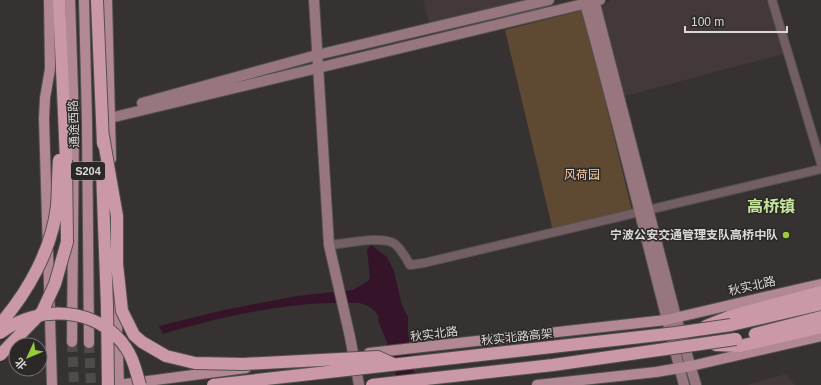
<svg xmlns="http://www.w3.org/2000/svg" width="821" height="385" font-family="Helvetica,'Noto Sans SC',sans-serif">
<style>
.built{fill:#443939}
.green{fill:#604932}
.water{fill:#35142a}
.lines{fill:none;stroke-linecap:round;stroke-linejoin:round}
.primary-tunnel{stroke:#4e4b4a;stroke-width:10;stroke-dasharray:10 5;stroke-linecap:butt}
.street-casing{stroke:#53504f;stroke-width:10}
.secondary-casing{stroke:#53504f;stroke-width:12}
.primary-casing{stroke:#53504f;stroke-width:12}
.highway-casing{stroke:#53504f;stroke-width:14}
.street{stroke:#735e63;stroke-width:8}
.secondary{stroke:#97767e;stroke-width:10}
.primary{stroke:#b28892;stroke-width:10}
.highway{stroke:#cb99a5;stroke-width:12}
.highway-bridge-casing{stroke:#53504f;stroke-width:14;stroke-linecap:butt}
.highway-bridge{stroke:#cb99a5;stroke-width:12}
.poi-dot{fill:#97cc38;stroke:#2b2827;stroke-width:1.5}
.labels{text-anchor:middle;stroke-width:3;stroke-linejoin:round;paint-order:stroke}
.shield{fill:#2b2827;stroke:#a6a3a3;stroke-width:1}
.shield-label{font-size:11px;font-weight:bold;fill:#dad8d8}
.street-label{font-size:12px;fill:#dad8d8;stroke:#2b2827}
.park-label{font-size:12px;fill:#facfa5;stroke:#2b2827}
.poi-label{font-size:12px;font-weight:bold;fill:#dad8d8;stroke:#2b2827;text-anchor:end}
.district-label{font-size:16px;font-weight:bold;fill:#c5e59d;stroke:#2b2827}
</style>
<rect width="100%" height="100%" fill="#353231"/>
<path class="built" d="M423,0h109l-39,10 -64,13z
M611,0h159l17,53 -166,44 -22,-83 3,-7z
M786,374l9,11h-48z"/>
<path class="green" d="M583,10l49,201 -79,20 -48,-201z"/>
<path class="water" d="M371,245l16,12 7,14 8,34 6,12v16l8,52h-17l-12,-42 -9,-23 1,-3c-4,-6 -9,-11 -16,-13 -6,-2 -14,0 -21,-1 -55,-1 -127,15 -179,31l-4,-8 65,-16 73,-14 56,-6 15,-9 2,-3 -3,-28z"/>
<g class="lines">
<path class="primary-tunnel" d="M72,342l2,43
M89,343l2,42"/>
<defs>
<path id="street" d="M772,0l49,163
M329,245c17,-1 53,-10 66,-1 7,6 11,14 15,21l14,-2 397,-94"/>
<path id="secondary" d="M314,0l15,245 21,92 9,48
M584,0c36,128 66,257 100,385
M594,0l82,317 20,68
M142,103l175,-48 232,-55
M110,118l490,-118"/>
<path id="primary" d="M49,0l1,69 -5,29 -1,21 8,266
M70,0l4,121 -2,221
M84,0l3,121 2,222
M107,0l4,159
M116,301l3,84
M369,353l297,-33 155,-36
M118,385l128,-17
M537,385l119,-13 35,-6 130,-30"/>
<path id="highway" d="M59,0l7,160
M731,325l90,-21
M706,326l25,-10 90,-24
M755,334l66,-17
M716,345l24,1 81,-19"/>
</defs>
<use href="#street" class="street-casing"/>
<use href="#secondary" class="secondary-casing"/>
<use href="#primary" class="primary-casing"/>
<use href="#highway" class="highway-casing"/>
<use href="#street" class="street"/>
<use href="#secondary" class="secondary"/>
<use href="#primary" class="primary"/>
<use href="#highway" class="highway"/>
<defs>
<path id="highway-bridge" d="M97,0l6,144
M103,136l14,80v48l5,47 12,24 8,7 24,14 29,7 48,1 135,-7 15,7
M102,170l5,136 1,79
M0,324c28,-32 52,-75 57,-118 1,-15 1,-31 2,-46
M0,333c38,-29 98,-27 126,15 8,11 10,24 14,37
M0,355l42,-43 13,-28 12,-42 -1,-82
M213,385l463,-52 55,-8
M372,385l181,-20 183,-26"/>
</defs>
<use href="#highway-bridge" class="highway-bridge-casing"/>
<use href="#highway-bridge" class="highway-bridge"/>
</g>
<circle class="poi-dot" cx="786" cy="235" r="4"/>
<g class="labels">
<rect class="shield" x="71" y="162" width="34" height="18" rx="3"/>
<g class="shield-label">
<text x="88" y="175">S204</text>
</g>
<g class="street-label">
<text transform="translate(74 124) rotate(-92)" y="4">通途西路</text>
<text transform="translate(752 286) rotate(-13)" y="4">秋实北路</text>
<text transform="translate(434 334) rotate(-7)" y="4">秋实北路</text>
<text transform="translate(517 337) rotate(-6)" y="4">秋实北路高架</text>
</g>
<g class="park-label">
<text x="582" y="179">风荷园</text>
</g>
<g class="poi-label">
<text x="778" y="239">宁波公安交通管理支队高桥中队</text>
</g>
<g class="district-label">
<text x="771" y="212">高桥镇</text>
</g>
</g>
<g transform="translate(28 357) rotate(226)"><circle r="19" fill="#2b2827" stroke="#716e6e"/>
<path d="M0-3L7 15L0 10L-7 15Z" fill="#97cc38"/>
<text y="-6" font-size="11" font-weight="bold" text-anchor="middle" fill="#dad8d8">北</text>
</g>
<path d="M685 26v6h102v-6" fill="none" stroke="#dad8d8" stroke-width="2"/>
<text x="691" y="26" font-size="12" fill="#dad8d8" stroke="#2b2827" stroke-width="3" paint-order="stroke">100 m</text>
</svg>
